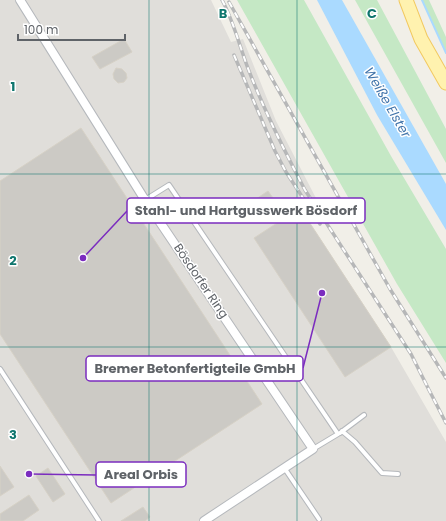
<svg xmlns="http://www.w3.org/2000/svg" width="446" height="521" font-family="Poppins,sans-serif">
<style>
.industrial{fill:#e0deda}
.green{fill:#c5e8c5}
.water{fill:#aadaff}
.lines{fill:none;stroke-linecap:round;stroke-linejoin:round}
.stream{stroke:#aadaff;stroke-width:2}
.building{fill:#cccac5;stroke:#d6d1c6}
.lane-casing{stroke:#b5b8bc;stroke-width:6}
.street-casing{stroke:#b5b8bc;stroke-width:10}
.primary-casing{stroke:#f2c960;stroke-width:15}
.lane{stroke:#fff;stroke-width:4}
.street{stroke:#fff;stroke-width:8}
.primary{stroke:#fff2af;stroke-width:13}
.rail-casing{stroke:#b6b7b8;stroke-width:3.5}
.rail{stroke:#fff;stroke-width:2;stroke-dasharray:6;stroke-linecap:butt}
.grid{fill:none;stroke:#0f766e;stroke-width:1;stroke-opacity:0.55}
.labels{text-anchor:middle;stroke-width:3;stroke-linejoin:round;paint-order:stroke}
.street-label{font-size:12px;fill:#5f6368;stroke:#fff}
.water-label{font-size:13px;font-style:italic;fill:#4174aa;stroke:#fff}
.grid-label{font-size:13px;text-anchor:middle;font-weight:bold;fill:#0f766e;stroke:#fff;stroke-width:3;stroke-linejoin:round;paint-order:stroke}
.leader{fill:none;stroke:#7b2cbf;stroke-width:1.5}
.callout-dot{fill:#7b2cbf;stroke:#fff;stroke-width:1.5}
.callout{fill:#fff;stroke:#7b2cbf;stroke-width:1.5}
.callout-label{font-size:13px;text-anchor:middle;font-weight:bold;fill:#5f6368}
</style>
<rect width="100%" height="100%" fill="#f1efe8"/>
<path class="industrial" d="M0,0h211l20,42 12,-3 33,82 42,81 -18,6 91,139 55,95v79h-446z"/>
<path class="green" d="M237,0h67l87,156 55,93v114l-49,-79z
M355,0h22l69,129v34z
M422,0h7l17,37v16z"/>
<path class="water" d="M317,0h25l104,184v46l-69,-115z"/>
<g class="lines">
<path class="stream" d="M422,0l24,53"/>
</g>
<path class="building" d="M124,39l8,13 -32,17 -8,-12z
M116,68l6,1 4,4 1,5 -3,4 -6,1 -4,-4 -1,-5z
M81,128l181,276 -151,99 -111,-169v-153z
M268,191l5,7 -15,10 -5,-7z
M300,208l91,139 -46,30 -91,-139z
M0,466l14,21 -14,9z
M48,468l17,26 -12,8 -17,-26z
M29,495l10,15 -16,11h-23v-7z
M143,507l7,10 -5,4h-24z"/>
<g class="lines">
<defs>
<path id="lane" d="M145,200l24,-15 169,249 -25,15
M0,369l99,152
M342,431l13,11 27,31 16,1
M340,433l24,-18
M285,469l34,50"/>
<path id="street" d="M20,0l125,200 168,249 -109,72"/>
<path id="primary" d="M406,0l15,39 25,44"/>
</defs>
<use href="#lane" class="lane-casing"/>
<use href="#street" class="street-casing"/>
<use href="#primary" class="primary-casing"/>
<use href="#lane" class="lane"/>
<use href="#street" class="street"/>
<use href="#primary" class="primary"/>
<defs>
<path id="rail" d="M222,0c12,22 18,48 27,71 16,41 36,81 56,119l106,164 19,38
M229,2l161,287 56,89
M234,55l41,96 11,21 34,52
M428,388l18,35"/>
</defs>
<use href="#rail" class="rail-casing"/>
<use href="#rail" class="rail"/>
</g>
<path class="grid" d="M149,0v521M297,0v521M0,174h446M0,347h446"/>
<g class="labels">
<g class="street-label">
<text transform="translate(201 281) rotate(56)" y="4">Bösdorfer Ring</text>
</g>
<g class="water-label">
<text transform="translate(388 102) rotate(60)" y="5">Weiße Elster</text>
</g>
</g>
<g class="grid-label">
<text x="223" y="18">B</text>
<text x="372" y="18">C</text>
<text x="13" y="91">1</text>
<text x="13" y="265">2</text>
<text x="13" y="439">3</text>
</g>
<path class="leader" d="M83 258L127 211M322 293L303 368M29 474L96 475"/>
<g class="callout-dot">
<circle cx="83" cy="258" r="4"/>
<circle cx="322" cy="293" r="4"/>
<circle cx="29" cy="474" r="4"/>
</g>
<g class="callout">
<rect x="127" y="198" width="238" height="25" rx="4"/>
<rect x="86" y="356" width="217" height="25" rx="4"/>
<rect x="96" y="462" width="90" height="25" rx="4"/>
</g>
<g class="callout-label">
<text x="246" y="215">Stahl- und Hartgusswerk Bösdorf</text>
<text x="195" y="373">Bremer Betonfertigteile GmbH</text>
<text x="141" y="479">Areal Orbis</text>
</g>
<path d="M18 34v6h107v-6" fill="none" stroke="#5f6368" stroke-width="2"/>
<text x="24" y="34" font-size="12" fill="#5f6368" stroke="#ffffff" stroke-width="3" paint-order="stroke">100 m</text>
</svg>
